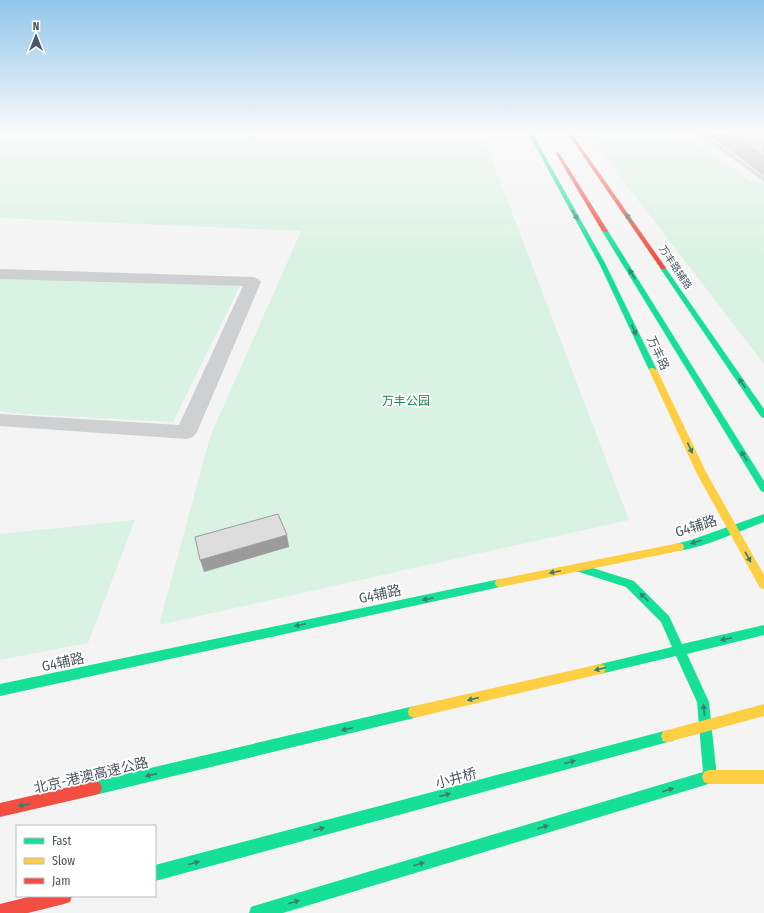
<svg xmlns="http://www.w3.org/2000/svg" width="764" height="913" font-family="'Fira Sans Condensed','Noto Sans SC',sans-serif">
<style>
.green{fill:#d9f2e3}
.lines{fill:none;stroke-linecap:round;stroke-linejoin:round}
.lane{fill:#ced0d2;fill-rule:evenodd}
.street{fill:#ced0d2;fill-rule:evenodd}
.fast{fill:#16e098;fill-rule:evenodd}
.slow{fill:#ffcf43;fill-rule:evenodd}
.jam{fill:#f24e42;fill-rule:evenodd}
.wall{fill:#bebebf}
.shaded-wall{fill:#9b9b9b}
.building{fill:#ddddde;stroke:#9b9b9b}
.oneway{fill:#3a7f72}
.labels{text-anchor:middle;stroke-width:3.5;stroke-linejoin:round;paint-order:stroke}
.far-street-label{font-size:10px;fill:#4a5661;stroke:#fff}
.street-label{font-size:12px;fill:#4a5661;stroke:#fff}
.park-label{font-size:12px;fill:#17864f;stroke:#fff}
.near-street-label{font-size:14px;fill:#4a5661;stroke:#fff}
</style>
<rect width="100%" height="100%" fill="#f4f4f4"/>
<path class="green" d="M0,131h481l148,389 -470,105 51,-188 91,-206 -301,-13z
M585,131h97l68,50 14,3v180z
M0,278l240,8 -67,136 -151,-8 -22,-3z
M135,520l-47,123 -88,17v-126z"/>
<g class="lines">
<path class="lane" d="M695,131h6l63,46v5z"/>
<path class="street" d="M0,269l253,8 5,2 3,3 -64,150 -4,5 -7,2 -186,-13v-12l179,11 64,-139 -243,-7z"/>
<path class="fast" d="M527,131h4l75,134 51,105 -1,2h-3l-4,-2 -49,-105z
M603,230l5,1 156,250v11l-3,-1 -159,-260z
M661,267h4l99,142v9l-3,-1 -101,-149z
M764,514v8c-16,6 -76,32 -89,28l-1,-3 1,-3 16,-4z
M580,564l54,17 35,35 13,28 82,-19v10l-77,19 22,48 8,75 -2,5 -432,131h-34l2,-6 6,-2 446,-133 -6,-70 -21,-46 -76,18 -4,-1 -2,-4 2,-4 4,-1 72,-17 -11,-25 -35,-35 -50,-16 -1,-3 1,-3z
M500,579l4,1 1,3 -1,3 -4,1 -500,109v-12z
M414,706l5,2 1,4 -1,4 -5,2 -319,77 -5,-2 -2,-5 2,-5 5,-2z
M668,730l5,1 2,5 -2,5 -5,1 -513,139v-16z"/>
<path class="slow" d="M650,368h3l4,2 49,102 58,103v14l-4,-1 -64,-116 -47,-102z
M679,543l4,1 1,3 -1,3 -4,1 -179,36 -4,-1 -1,-3 1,-3 4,-1z
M600,664l4,1 2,4 -2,4 -4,1 -186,44 -5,-2 -1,-4 1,-4 5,-2z
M764,704v12l-96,26 -5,-1 -2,-5 2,-5 5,-1z
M709,770h55v14h-55l-5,-2 -2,-5 2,-5z"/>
<path class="jam" d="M566,131h4l96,137 -1,1h-4z
M555,152l4,1 49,78 -1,1 -5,-1z
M95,781l5,2 2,5 -2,5 -5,2 -95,22v-14z
M32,896h40l-2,6 -6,2 -36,9h-28v-9z"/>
</g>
<path class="wall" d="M704,131h60v45z"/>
<path class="shaded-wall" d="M287,535l2,12 -85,25 -4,-12z"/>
<path class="building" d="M727,131h37v26z
M278,514l9,21 -87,25 -5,-23z"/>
<defs><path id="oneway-solid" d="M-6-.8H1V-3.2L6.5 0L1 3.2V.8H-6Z"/></defs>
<g class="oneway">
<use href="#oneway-solid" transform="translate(575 215) rotate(61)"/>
<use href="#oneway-solid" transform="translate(629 218) rotate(-124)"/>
<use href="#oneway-solid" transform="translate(632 274) rotate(-122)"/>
<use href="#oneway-solid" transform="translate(634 330) rotate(65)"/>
<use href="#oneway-solid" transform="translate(742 383) rotate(-124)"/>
<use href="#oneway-solid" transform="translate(690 448) rotate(65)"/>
<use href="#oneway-solid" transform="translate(744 456) rotate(-122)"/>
<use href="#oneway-solid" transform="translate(696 542) rotate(162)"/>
<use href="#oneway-solid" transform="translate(748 557) rotate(61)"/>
<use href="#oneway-solid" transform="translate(555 572) rotate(168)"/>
<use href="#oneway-solid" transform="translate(644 597) rotate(-135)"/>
<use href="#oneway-solid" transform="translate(428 599) rotate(168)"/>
<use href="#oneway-solid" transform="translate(300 625) rotate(168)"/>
<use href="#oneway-solid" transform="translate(726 639) rotate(167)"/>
<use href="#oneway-solid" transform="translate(600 669) rotate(167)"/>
<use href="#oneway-solid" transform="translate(473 699) rotate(167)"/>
<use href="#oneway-solid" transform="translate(704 710) rotate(-96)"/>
<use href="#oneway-solid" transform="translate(347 729) rotate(167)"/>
<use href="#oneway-solid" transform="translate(570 762) rotate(-15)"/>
<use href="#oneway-solid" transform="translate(151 775) rotate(167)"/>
<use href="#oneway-solid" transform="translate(668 790) rotate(-17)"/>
<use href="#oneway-solid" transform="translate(445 795) rotate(-15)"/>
<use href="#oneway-solid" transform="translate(24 805) rotate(167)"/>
<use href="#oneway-solid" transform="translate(543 827) rotate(-17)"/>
<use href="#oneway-solid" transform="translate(319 829) rotate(-15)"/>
<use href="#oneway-solid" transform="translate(194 863) rotate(-15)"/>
<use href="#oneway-solid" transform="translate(419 864) rotate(-17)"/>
<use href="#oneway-solid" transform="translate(294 902) rotate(-17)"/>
</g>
<linearGradient id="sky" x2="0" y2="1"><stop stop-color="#91c6eb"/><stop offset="0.51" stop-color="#fafafa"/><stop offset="1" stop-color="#fafafa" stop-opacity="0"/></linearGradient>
<rect width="764" height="259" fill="url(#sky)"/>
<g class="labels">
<g class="far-street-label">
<text transform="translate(676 267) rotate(56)" y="4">万丰路辅路</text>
</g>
<g class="street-label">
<text transform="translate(658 353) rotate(65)" y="4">万丰路</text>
</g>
<g class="park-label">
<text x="406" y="405">万丰公园</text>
</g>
<g class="near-street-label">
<text transform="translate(696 526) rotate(-17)" y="5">G4辅路</text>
<text transform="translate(380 594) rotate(-12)" y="5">G4辅路</text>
<text transform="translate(63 662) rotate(-12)" y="5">G4辅路</text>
<text transform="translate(91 775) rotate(-13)" y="5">北京-港澳高速公路</text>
<text transform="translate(456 778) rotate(-15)" y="5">小井桥</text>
</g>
</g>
<rect x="16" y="825" width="140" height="72" fill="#ffffff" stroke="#b7bbc0"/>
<rect x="24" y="838" width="20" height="6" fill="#16e098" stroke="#b7bbc0"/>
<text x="52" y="845" font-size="12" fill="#4a5661">Fast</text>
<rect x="24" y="858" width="20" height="6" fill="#ffcf43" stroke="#b7bbc0"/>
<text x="52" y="865" font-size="12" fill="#4a5661">Slow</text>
<rect x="24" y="878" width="20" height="6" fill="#f24e42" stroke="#b7bbc0"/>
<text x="52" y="885" font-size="12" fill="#4a5661">Jam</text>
<g transform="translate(36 36)" stroke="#ffffff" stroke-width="3" paint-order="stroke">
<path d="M0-3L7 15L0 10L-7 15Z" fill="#4a5661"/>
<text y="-6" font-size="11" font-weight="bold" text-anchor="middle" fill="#4a5661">N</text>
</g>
</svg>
